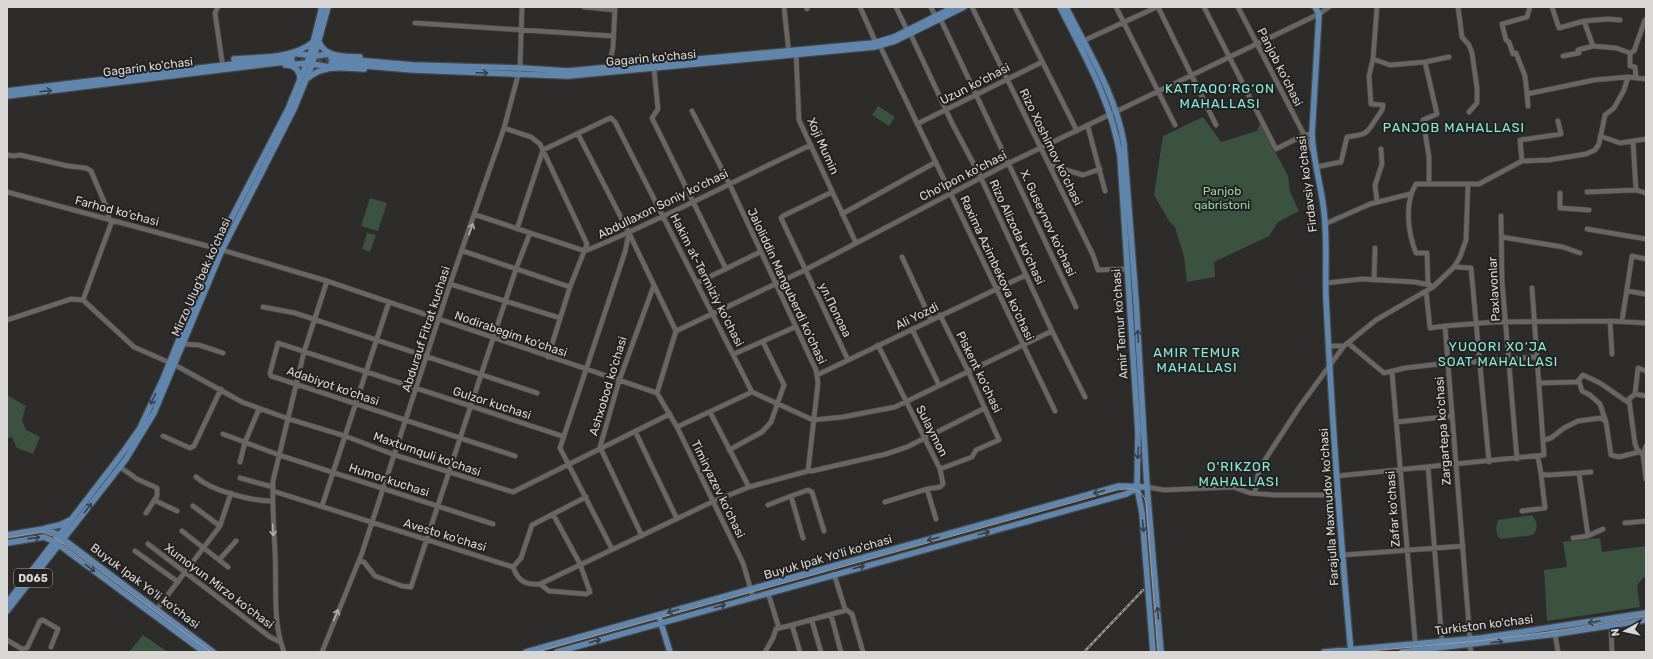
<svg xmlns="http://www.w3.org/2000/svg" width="1653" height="659" font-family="Rubik,sans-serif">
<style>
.green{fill:#3b5240}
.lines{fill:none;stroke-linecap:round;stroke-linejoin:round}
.major-tunnel{stroke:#484644;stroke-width:5.5;stroke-dasharray:5.5 3;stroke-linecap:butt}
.minor-casing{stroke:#484745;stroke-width:6}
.major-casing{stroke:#484745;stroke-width:8}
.minor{stroke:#696664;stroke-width:4.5}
.major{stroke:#6186ae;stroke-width:5.5}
.tram{stroke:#9e9c9a;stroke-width:1}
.rail-casing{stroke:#9e9c9a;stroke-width:2.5}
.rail{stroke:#242220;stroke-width:1;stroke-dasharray:3;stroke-linecap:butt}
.oneway{stroke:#36404b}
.oneway2{stroke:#b1afad}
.labels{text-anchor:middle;stroke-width:4;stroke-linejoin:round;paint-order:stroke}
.shield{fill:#242220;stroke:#a2a19f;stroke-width:1}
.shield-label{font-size:11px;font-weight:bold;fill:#d8d7d5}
.street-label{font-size:12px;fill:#d8d7d5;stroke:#242220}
.park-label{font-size:12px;fill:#95d0a2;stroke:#242220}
.neighbourhood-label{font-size:13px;letter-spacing:1px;fill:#86ecd9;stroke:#242220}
</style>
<rect width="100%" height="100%" fill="#2e2c2a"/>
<path class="green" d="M878,106l17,11 -6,9 -17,-11z
M1203,117l18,25 36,-11 3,-8 28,53 2,16 9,19 -21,11 -9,14 -55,26 1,15 -28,5 -3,-25 -9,-30 -6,-6 -15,-26 9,-59z
M370,198l17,5 -9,28 -17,-5z
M367,233l9,2 -6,17 -8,-3z
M7,395l19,11 -4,14 4,10 14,7 -7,17 -16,-6 -5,-11 -5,2z
M1532,515c5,6 7,13 1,20l-32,4 -3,-2 -2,-9 2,-8z
M1600,538l2,14 44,-6v29l-9,10 3,22 -93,14 -3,-51 23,-3 -4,-25z
M143,635l25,17h-39z"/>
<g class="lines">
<path class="major-tunnel" d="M316,57l15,1
M292,61l39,2"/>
<defs>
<path id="minor" d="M218,7l-3,6 7,48
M584,7l31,3
M784,7l5,47
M807,7v2
M860,7l16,36
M896,7l11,23
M931,7l4,9
M972,7l121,248 5,15 30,-1
M1015,7l62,124
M1116,7l59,118
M1158,7l58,118
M1204,7l72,142 28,-14 8,-1
M1238,7l74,143
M1377,7l-4,52 17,6 35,-3 12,52 -14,6 6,37v26
M1458,7l4,30 7,8 3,8 5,35v15l-8,9
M1552,7l7,21 25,-7 9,25 23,2 14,5v13l5,1 1,10
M940,18l136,289
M1584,21l24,-2 12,1
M415,23l198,13
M910,33l42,90 29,55 71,153 33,66
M1083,41l74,-34
M880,46l175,365
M796,52l3,68 57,123
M1630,53l4,-2 11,-31
M1563,56l16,-3 -1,-3 15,-4
M1425,62l24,-5
M609,68l4,-21 2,-40
M654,69l4,40 -6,9 74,151
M1527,94l-2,-18 -9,-23 -3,1 -4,-12 -3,-2 -4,-16 25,-7 3,-10
M1528,106l-1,-12 67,-14 34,-3
M692,111l37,72 87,187 2,13 -10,88
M917,124l125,-62
M1088,127l17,64
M504,128l27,9 9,7 47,100 -17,43 -22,70
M578,134l51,99 47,98
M1600,136l20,7 13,-2
M543,150l65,-31 3,-1 4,4 137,270
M7,155l7,1 6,-1 48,11 18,2 5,3 17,40 1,9
M1522,161l-2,-21 41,-6 -3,-13
M1049,165l34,10 17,-6
M1316,167l25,-5 6,-25c23,-3 19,-4 31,-21 3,-4 5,-6 5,-11l-12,-1 -2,-28 4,-17
M1636,190l10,3
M7,192l215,58 105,31 330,112
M832,192l-49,24 -2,2 67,142
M1587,192l49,-2 -3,-49 13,-2
M1560,193v15l29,2
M1377,202l-2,-17 7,-21 -1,-15
M842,214l94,-52
M476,215l109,36c77,-31 150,-71 226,-106
M1501,216l1,65 15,178
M1325,224l45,-20 40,-10
M517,229l26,-79
M1587,229l59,10
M1502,237l61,10 17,6
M463,251l107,36
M902,257l29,63
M1457,267l14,1 18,194
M1374,280l1,-32
M697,283l63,-31
M1326,283l36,-4 53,3 15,3
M450,284l110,34
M1428,284l-1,-31h-11c-8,-20 -12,-50 0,-69h63l43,-23 27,-1 37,-6 9,-4 4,-6 6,-29 9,-7 10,-18 4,-13 18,2
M1426,291l4,37 15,-2
M1627,291l19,3
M83,300l29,-79
M263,307l32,6 242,80
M7,320l64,-21 12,1 51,47 41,18 67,37 47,17 56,17 50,19 118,37 157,-78
M1610,321l2,33
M1622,321l10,-65 14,3
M912,329l27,56
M1348,343l36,30 21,-5 43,-5 88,-6
M183,344l16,1 24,8
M878,345l62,124 3,15 -3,3 -13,2 9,30
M1329,346h15
M734,354l61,-27
M1646,371l-8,-3 -3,26 -6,5 6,45 2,5 6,6 3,24
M1392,372l24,280
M817,375l209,-100
M1579,381l3,10 8,4 10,9 6,18
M1539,383l38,-1 6,-7 17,8 29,20
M657,393l19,-62 129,-61 204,-107 310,-149 10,-7
M657,393l20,34 66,136 10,34
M1635,394l11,2
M710,412l39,75
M1397,422l55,-6
M677,427l75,-35 61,28 30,-3 52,-10 157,-76
M635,431l42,88
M223,434l56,21 214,69
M163,436l27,12 4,-2 27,-57
M1544,440l7,-2 13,-10 14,-7 23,-3 5,4 5,33 8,2 20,-5
M729,450l33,-18 9,-10 13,-37 -21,-43
M1643,455l3,-9
M515,456l-244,-80 -1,-3 8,-30 284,93
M1538,457l3,17 7,1 31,-2 9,63 -15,2
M240,462l5,-20 14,-33
M120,467l17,12 20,9v8l-11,17
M1428,467l14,175
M940,469l32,-12 4,-7 23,-10 -31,-69 -28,-56
M1579,473l12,-1
M1337,476l207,-21 -12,-167
M196,477c16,14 55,24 76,24
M240,478l33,9
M1147,487l17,3 69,-3 17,6 24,2h65
M273,491l240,76
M1255,493l4,-24 41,-63 44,-60 32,-26 57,-33 21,-20 6,-10 6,-17 2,-55
M791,496l17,-6 4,2 12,39
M154,500l23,11
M885,502l42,-13
M768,505l23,-9 12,42
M193,506l27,20
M322,506l67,-204
M1522,511l23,-3 -4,-34
M1625,523l21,-2
M182,531l46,36
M642,536l-42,-89 19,-66 35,-96
M1588,536l15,-7
M148,544l122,93 10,5
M612,549l-52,-101 65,-196 4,-19
M135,551l43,31
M1343,555l120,-9
M219,560l17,-19
M359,561l5,1 11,14 27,10 9,1 105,-318 14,-36
M513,567c5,14 12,18 27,17l172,-82 37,-15 59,-16h4l74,-17 21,-7 78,-39
M513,567l8,-9 11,-33 54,-28
M834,574l11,35 7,5 11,38
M540,584l9,7 37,3 4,-2 -10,-28 -27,-50
M768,593l11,35
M157,609l63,-83 11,-33
M831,615l10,37
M812,621l9,31
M792,625l55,-15
M1611,626l1,26
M1554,628l4,24
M1470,639l-25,-313 49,-4 116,-1 36,2
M7,640l15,9 5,-1 13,-27 3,-1 15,9 -7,18
M1470,645l1,7
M284,652c-12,-31 -7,-68 -9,-100 -1,-24 -3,-47 -2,-71l31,-129 23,-71
M322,652l40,-99 88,-269 54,-156 16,-60 2,-61
M765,652l8,-14 3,-9 16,-4 8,27"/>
<path id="major" d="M1060,7c24,48 52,95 60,149l18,276 -1,55 5,26 11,139
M1066,7c22,44 50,88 58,137l12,157 11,186 14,165
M1315,7l4,7 -7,120c1,30 12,59 13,90 2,24 0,50 1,75 6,118 14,236 25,353
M319,42c7,16 25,14 41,15
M291,53l24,3 15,-2
M331,58l82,7 107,3 48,3 306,-28 20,-6 60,-30
M234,59c25,-2 59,0 79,-17
M331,63l82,7 155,6 306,-29 21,-6 69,-34
M285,65c8,-1 15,5 15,14
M290,65l17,-2 22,4
M308,78c17,-14 35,-10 56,-9
M7,91l285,-34
M7,96l285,-35
M46,528l14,-3 10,-5
M7,535l36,-6 12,4 158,119
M7,543l37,-6 11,5 149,110
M7,603l114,-148 19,-27 23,-49 53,-131 72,-139 22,-54 12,-48
M7,611l119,-152 28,-46 68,-163 72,-141 18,-44 16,-58
M660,620l10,32
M526,652l593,-166 28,1
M557,652l569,-158 11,-6
M1324,652l157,-14 165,-25
M1402,652l154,-18 90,-14"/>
</defs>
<use href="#minor" class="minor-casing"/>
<use href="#major" class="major-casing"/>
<use href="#minor" class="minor"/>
<use href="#major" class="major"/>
<path class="tram" d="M7,538l35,-6 11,4 158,116
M537,652l580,-162c14,-2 25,-3 29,13l12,149
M1359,652l119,-11 78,-10 90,-15"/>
<defs>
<path id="rail" d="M1084,652l59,-62"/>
</defs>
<use href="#rail" class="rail-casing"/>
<use href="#rail" class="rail"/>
</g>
<defs><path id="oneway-shaft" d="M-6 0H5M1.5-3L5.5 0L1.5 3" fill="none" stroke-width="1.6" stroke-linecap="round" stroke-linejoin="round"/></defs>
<g class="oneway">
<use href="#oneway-shaft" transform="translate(482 73) rotate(2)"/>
<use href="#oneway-shaft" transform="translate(46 91) rotate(-7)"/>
<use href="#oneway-shaft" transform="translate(1138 336) rotate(-93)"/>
<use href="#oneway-shaft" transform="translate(153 399) rotate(116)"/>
<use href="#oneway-shaft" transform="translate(1138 453) rotate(94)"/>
<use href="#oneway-shaft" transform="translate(1099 492) rotate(164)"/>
<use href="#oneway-shaft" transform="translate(88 508) rotate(-51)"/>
<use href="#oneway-shaft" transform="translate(1143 526) rotate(85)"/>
<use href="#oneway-shaft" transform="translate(984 533) rotate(-16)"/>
<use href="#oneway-shaft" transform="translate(34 538) rotate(-8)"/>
<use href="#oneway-shaft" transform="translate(933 539) rotate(164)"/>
<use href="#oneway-shaft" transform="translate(859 567) rotate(-16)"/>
<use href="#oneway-shaft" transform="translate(90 568) rotate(37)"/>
<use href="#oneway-shaft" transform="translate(720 606) rotate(-16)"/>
<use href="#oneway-shaft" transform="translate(673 611) rotate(164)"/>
<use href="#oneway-shaft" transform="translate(1158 613) rotate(-94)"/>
<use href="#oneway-shaft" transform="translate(1594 622) rotate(171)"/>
<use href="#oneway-shaft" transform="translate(595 641) rotate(-16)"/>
<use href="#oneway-shaft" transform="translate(1497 642) rotate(-7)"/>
</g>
<g class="oneway2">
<use href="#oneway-shaft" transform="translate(471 229) rotate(-70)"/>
<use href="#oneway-shaft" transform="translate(273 530) rotate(87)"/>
<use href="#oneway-shaft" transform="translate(336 615) rotate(-68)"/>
</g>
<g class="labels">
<rect class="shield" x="14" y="569" width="38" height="18" rx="3"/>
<g class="shield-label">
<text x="33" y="582">D065</text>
</g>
<g class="street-label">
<text transform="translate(651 58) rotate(-5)" y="4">Gagarin ko'chasi</text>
<text transform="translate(148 67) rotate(-7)" y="4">Gagarin ko'chasi</text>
<text transform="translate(1280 67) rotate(63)" y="4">Panjob ko'chasi</text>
<text transform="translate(975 84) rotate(-27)" y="4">Uzun ko'chasi</text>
<text transform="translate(823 146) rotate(66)" y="4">Xoji Mumin</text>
<text transform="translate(1051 147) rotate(64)" y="4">Rizo Xoshimov ko'chasi</text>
<text transform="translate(963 176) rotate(-27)" y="4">Cho'lpon ko'chasi</text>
<text transform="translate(1307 184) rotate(-97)" y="4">Firdavsiy ko'chasi</text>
<text transform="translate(663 204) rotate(-26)" y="4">Abdullaxon Soniy ko'chasi</text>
<text transform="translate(117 211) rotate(15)" y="4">Farhod ko'chasi</text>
<text transform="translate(1048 223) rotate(65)" y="4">X. Guseynov ko'chasi</text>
<text transform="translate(1017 232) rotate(65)" y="4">Rizo Alizoda ko'chasi</text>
<text transform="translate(997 268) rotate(65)" y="4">Raxima Azimbekova ko'chasi</text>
<text transform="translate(201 277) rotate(-66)" y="4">Mirzo Ulug'bek ko'chasi</text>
<text transform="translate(707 280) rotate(63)" y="4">Hakim at-Termiziy ko'chasi</text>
<text transform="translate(787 286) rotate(65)" y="4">Jaloliddin Manguberdi ko'chasi</text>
<text transform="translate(1494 289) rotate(-93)" y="4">Paxlavonlar</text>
<text transform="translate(835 310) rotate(64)" y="4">ул.Попова</text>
<text transform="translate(917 316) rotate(-26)" y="4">Ali Yozdi</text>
<text transform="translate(1120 324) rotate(-94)" y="4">Amir Temur ko'chasi</text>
<text transform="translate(426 329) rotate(-72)" y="4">Abdurauf Fitrat kuchasi</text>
<text transform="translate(511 334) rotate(19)" y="4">Nodirabegim ko'chasi</text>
<text transform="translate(979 372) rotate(64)" y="4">Piskent ko'chasi</text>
<text transform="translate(333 386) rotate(19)" y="4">Adabiyot ko'chasi</text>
<text transform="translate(608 386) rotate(-73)" y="4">Ashxobod ko'chasi</text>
<text transform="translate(492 403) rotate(18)" y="4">Gulzor kuchasi</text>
<text transform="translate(932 431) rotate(63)" y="4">Sulaymon</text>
<text transform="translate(1443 431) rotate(-94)" y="4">Zargartepa ko'chasi</text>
<text transform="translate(427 454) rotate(19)" y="4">Maxtumquli ko'chasi</text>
<text transform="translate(389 480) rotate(18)" y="4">Humor kuchasi</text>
<text transform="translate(718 489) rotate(64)" y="4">Timiryazev ko'chasi</text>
<text transform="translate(1329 507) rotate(-94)" y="4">Farajulla Maxmudov ko'chasi</text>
<text transform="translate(1393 509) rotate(-94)" y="4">Zafar ko'chasi</text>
<text transform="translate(445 535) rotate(17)" y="4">Avesto ko'chasi</text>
<text transform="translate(828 557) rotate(-16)" y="4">Buyuk Ipak Yo'li ko'chasi</text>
<text transform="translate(145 586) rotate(37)" y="4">Buyuk Ipak Yo'li ko'chasi</text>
<text transform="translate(219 586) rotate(37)" y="4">Xumoyun Mirzo ko'chasi</text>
<text transform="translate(1484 625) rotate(-7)" y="4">Turkiston ko'chasi</text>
</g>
<g class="park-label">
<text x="1222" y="195">Panjob<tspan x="1222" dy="14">qabristoni</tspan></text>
</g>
<g class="neighbourhood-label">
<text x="1220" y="93">KATTAQO‘RG‘ON<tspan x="1220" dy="15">MAHALLASI</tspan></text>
<text x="1454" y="132">PANJOB MAHALLASI</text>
<text x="1498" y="351">YUQORI XO‘JA<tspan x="1498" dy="15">SOAT MAHALLASI</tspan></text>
<text x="1197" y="357">AMIR TEMUR<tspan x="1197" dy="15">MAHALLASI</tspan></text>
<text x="1239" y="471">O'RIKZOR<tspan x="1239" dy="15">MAHALLASI</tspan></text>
</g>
</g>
<rect width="1653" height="659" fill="none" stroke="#d8d7d5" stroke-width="16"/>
<g transform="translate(1625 631) rotate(262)" stroke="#242220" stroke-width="3" paint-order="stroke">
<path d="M0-3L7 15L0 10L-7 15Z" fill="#d8d7d5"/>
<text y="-6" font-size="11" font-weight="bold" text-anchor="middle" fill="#d8d7d5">N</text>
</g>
</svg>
